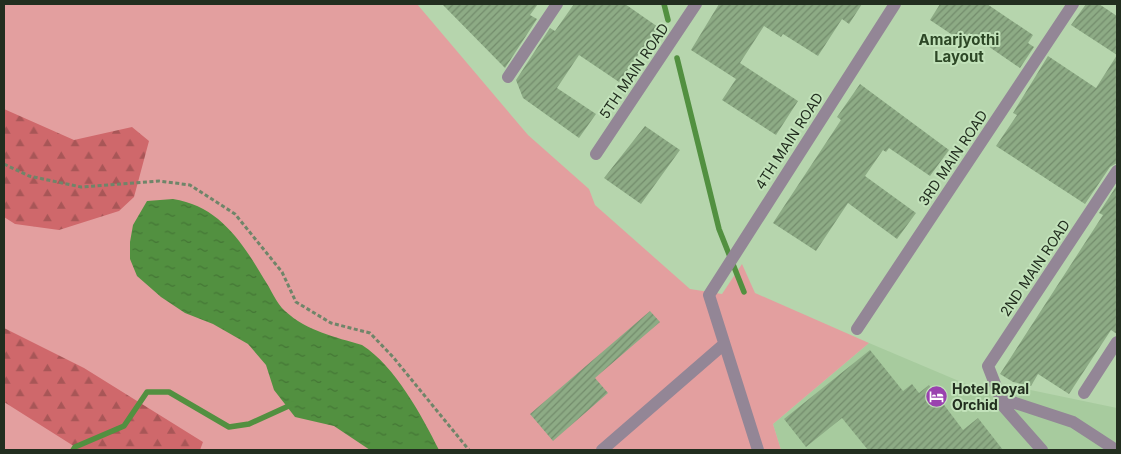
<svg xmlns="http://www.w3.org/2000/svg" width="1121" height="454" font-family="Inter,sans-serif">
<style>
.built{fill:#a7cb9e}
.grass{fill:#e39f9f}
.forest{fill:url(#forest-firs)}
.water{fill:url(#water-ripples)}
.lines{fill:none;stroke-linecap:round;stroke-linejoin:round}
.stream{stroke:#529040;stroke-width:5.5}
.building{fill:url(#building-hatch)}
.path{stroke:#6f8569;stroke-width:3;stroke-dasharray:4 2.5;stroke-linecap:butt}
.minor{stroke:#938696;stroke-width:12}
.labels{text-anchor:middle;stroke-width:4;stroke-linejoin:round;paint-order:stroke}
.street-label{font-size:14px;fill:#222e1f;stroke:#c2e2ba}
.poi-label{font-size:14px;font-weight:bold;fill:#222e1f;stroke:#c2e2ba;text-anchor:start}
.neighbourhood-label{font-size:15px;font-weight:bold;fill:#2d4726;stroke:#c2e2ba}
</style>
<defs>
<pattern id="forest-firs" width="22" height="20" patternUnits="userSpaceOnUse" patternTransform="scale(1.25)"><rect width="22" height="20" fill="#cf686b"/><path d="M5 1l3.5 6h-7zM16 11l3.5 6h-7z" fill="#a85657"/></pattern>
<pattern id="water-ripples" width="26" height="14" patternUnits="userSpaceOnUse" patternTransform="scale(1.25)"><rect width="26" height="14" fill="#529040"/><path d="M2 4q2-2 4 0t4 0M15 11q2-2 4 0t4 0" fill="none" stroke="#447635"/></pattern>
<pattern id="building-hatch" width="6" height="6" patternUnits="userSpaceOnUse" patternTransform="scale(1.25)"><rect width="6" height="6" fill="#8dab85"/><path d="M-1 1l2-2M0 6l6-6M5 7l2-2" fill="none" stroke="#738c6c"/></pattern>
</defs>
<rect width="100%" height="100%" fill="#b6d5ad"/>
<path class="built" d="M869,343l104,44 20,-3 14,1 110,23v42h-336l-8,-26z"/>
<path class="grass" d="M4,4h413l111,131 61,54 6,16 95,84 32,5 20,-30 13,29 114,50 -96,81 8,26h-777z"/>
<path class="forest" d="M4,109l70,31 58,-13 17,14 -15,56 -15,14 -60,19 -44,-6 -11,-7z
M4,328l80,40 119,74 -3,8h-120l-76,-48z"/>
<path class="water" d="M173,199c46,7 69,43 91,80 7,10 12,24 21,32 22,20 50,26 77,34 33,21 60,71 77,105h-69l-36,-24 -39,-9 -21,-27 -8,-25 -18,-21 -35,-20 -28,-11 -24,-16 -24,-21 -7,-17v-17l3,-17 14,-24z"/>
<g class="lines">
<path class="stream" d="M664,4l4,16
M677,58l42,171 25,63
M73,450l2,-3 49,-21 23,-34h22l60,35 20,-3 44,-20"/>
</g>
<path class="building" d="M442,4h96l-8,11 7,4 -32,49z
M574,4h51l33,23 -39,55 -40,-27 -22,33 39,26 -17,24 -56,-40 -7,-18 34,-52 5,3z
M719,4h143l-13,20 -7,-5 -24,37 -35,-22 -2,3 -17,-11 -24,37 58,38 -22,34 -54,-35 14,-21 -45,-29z
M940,4h47l46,31 -5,8 6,4 -14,21 -51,-35 -6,9 -33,-22z
M1086,4h13l18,12v147l-7,4 -25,37 -89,-58 21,-31 -4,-2 35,-57 48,32 21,-33 -46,-30z
M860,84l89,66 -19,26 -41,-28 -3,4 -3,-2 -18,26 51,37 -19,26 -49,-36 -32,48 -43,-28 68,-103 -4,-3z
M645,126l35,24 -39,54 -37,-26z
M1117,185v149l-6,-4 -42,64 -31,-20 -7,12 -18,-4 -13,-8 103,-159 -4,-2z
M650,311l10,11 -65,56 13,15 -55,48 -23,-27z
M870,350l33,41 9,-7 7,9 10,-8 34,45 15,-12 25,32h-135l-26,-32 -36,29 -22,-28z"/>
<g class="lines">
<path class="path" d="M4,164l25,12 52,11 78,-6 31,4 45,29 47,58 14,30 35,21 39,10 23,24 76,93"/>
<path class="minor" d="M508,77l49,-73
M596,154l100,-150
M857,329l216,-325
M1084,393l33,-51
M1000,398l73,24 43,28
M602,450l121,-105
M758,450l-49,-155 186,-291
M1042,450l-38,-43 -16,-41 129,-195"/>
</g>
<defs>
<symbol id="hotel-disc" viewBox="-11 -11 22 22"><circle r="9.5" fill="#9a42af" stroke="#c2e2ba"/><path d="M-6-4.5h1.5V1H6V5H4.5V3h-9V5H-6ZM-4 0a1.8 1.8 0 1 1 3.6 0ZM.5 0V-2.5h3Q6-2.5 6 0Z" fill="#fff"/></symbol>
</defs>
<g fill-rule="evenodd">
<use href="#hotel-disc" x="924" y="384" width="25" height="25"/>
</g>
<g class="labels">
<g class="street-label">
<text transform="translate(634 71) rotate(-56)" y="5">5TH MAIN ROAD</text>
<text transform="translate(789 141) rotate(-57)" y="5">4TH MAIN ROAD</text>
<text transform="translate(953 158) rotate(-56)" y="5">3RD MAIN ROAD</text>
<text transform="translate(1035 268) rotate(-56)" y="5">2ND MAIN ROAD</text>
</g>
<g class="poi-label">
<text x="952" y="394">Hotel Royal<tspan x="952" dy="16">Orchid</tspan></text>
</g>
<g class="neighbourhood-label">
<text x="959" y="45">Amarjyothi<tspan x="959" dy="17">Layout</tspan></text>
</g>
</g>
<rect width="1121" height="454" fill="none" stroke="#222e1f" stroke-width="10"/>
</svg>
